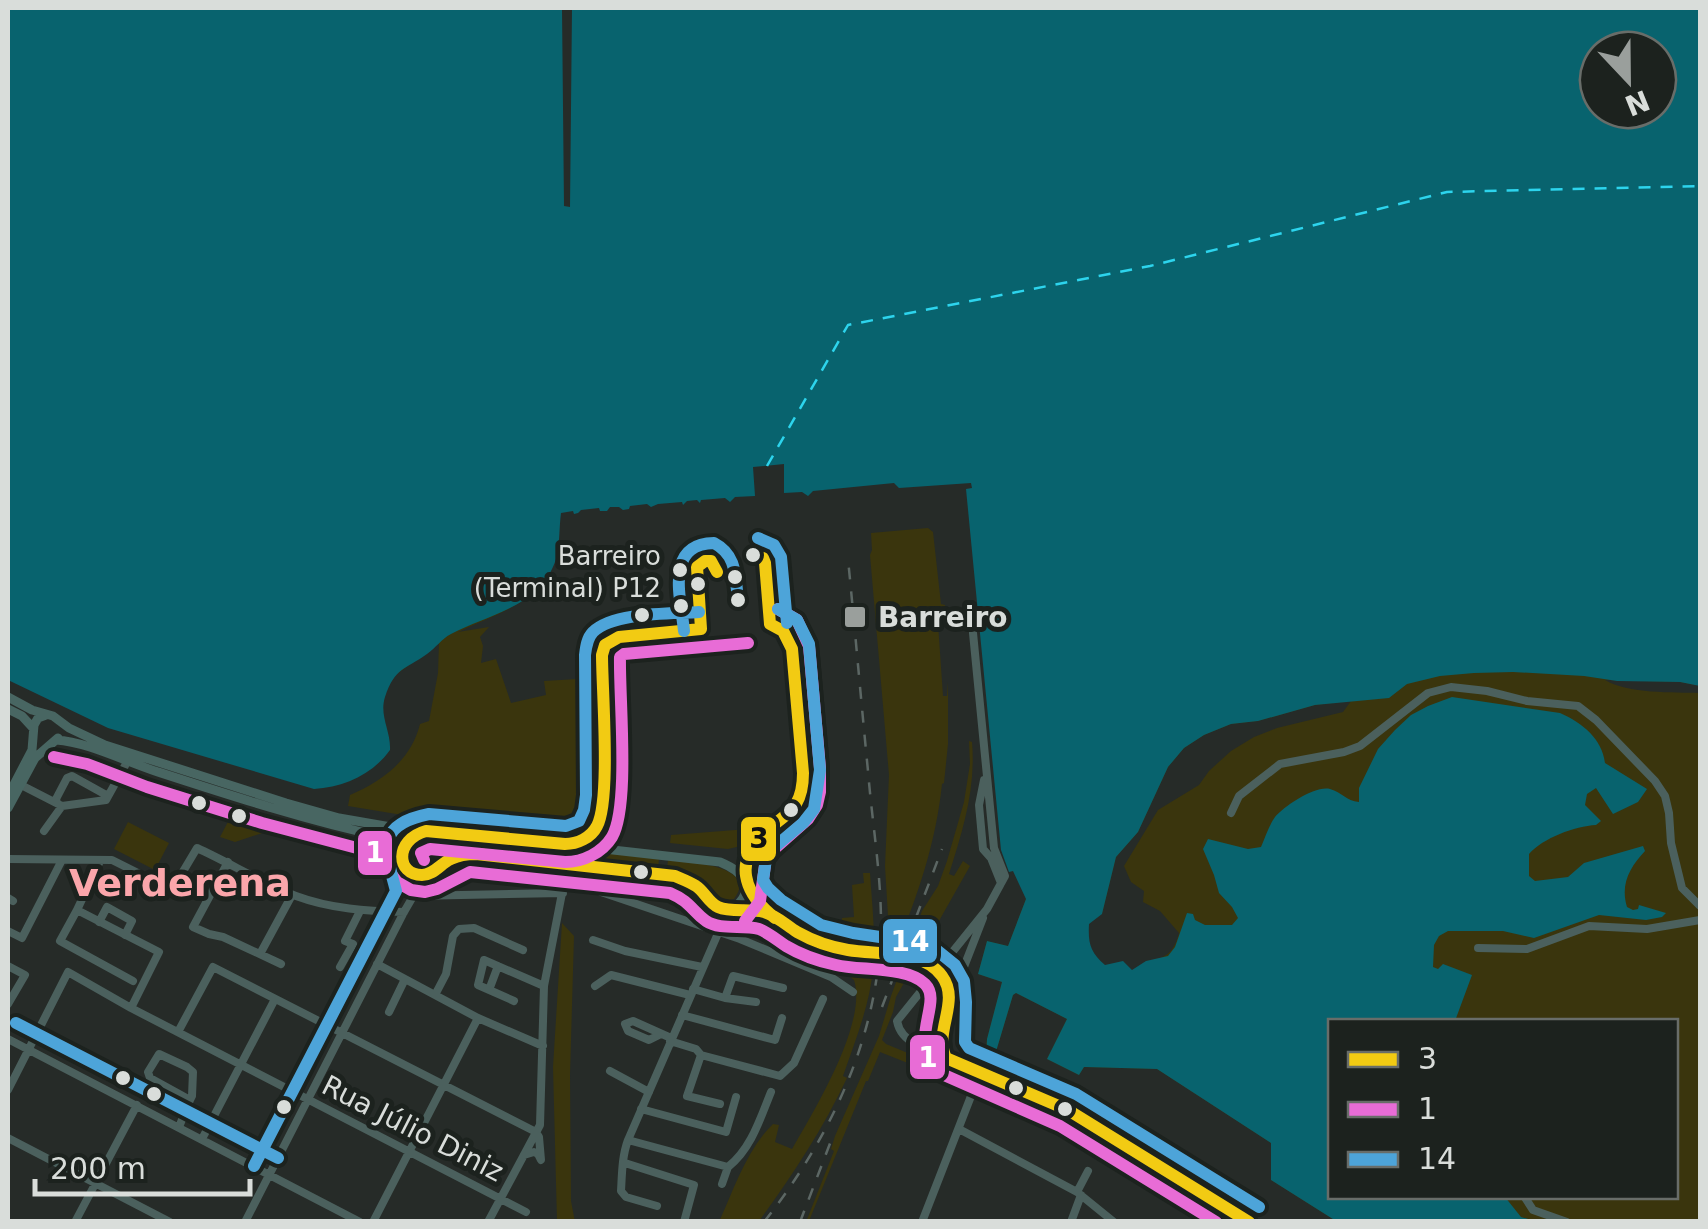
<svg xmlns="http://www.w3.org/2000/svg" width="1708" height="1229" font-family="'DejaVu Sans',sans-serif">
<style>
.green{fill:#3a350d;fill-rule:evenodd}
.water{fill:#08636e;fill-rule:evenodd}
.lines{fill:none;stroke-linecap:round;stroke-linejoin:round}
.ferry{stroke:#2dd4ed;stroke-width:2.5;stroke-dasharray:12 10;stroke-linecap:butt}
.minor{stroke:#4b605d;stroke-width:8}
.major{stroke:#486662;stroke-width:9}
.rail{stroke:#5c6764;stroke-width:2.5;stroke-dasharray:12 12;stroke-linecap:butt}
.minor-bridge{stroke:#4b605d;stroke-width:8}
.bus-1-casing{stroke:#1c221e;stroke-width:20}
.bus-2-casing{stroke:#1c221e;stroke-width:20}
.bus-3-casing{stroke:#1c221e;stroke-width:20}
.bus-1{stroke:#f2cb13;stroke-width:12}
.bus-2{stroke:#e86cd6;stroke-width:12}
.bus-3{stroke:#4da4d9;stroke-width:12}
.bus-dot{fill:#d9ddda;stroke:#1c221e;stroke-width:4}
.poi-dot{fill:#9a9f9c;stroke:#1c221e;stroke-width:4}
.labels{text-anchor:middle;stroke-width:10;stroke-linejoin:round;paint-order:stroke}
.bus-label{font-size:26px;fill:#d9ddda;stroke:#1c221e;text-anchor:end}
.poi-label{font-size:28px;font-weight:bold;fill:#d9ddda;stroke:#1c221e;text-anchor:start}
.street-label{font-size:28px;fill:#d9ddda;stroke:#1c221e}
.district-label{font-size:38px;font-weight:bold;fill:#fba6ab;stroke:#1c221e}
.line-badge{stroke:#1c221e;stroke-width:4}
.badge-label{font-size:28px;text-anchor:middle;font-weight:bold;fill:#fff}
.pale-badge-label{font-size:28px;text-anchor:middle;font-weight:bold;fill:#111}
</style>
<rect width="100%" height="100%" fill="#262b28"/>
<path class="green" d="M556,520c9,75 -42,86 -98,112l31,-5 -9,10 3,9 -2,17 15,-4 15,44 35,-8 -2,-14 50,-3v129c-4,18 -10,27 -27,35l-219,-36 2,-11c33,-14 61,-35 70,-71l9,-3 9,-48 1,-30 -45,33z
M928,528l5,4 8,72 4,1v2l-8,2 6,87h4l1,-14v62l-4,39 -2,1c-6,58 -24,112 -47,166l-5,-1 -5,-83 4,-91 -19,-220 2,-5 -1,-17z
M1400,613l300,73 -20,-4 -75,-2c23,14 68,12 95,13v528h-364l-65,-41v-37l-114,-74 -73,-2 -5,8 -32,-16 20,-40 -51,-26 -3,2 -18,60 -5,3 -5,-3 2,-16 15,-57 -24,-8 9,-33 21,5 18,-47 46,91 77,-25 -3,-4c20,-2 28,-9 33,-28l-19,-22 -17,-9 1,-11 -13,-9 -7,-16 34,-56 41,-25 10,-14 22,-20 23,-14 23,-9 66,-16 8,-11 -36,4 -57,16 -27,3 -27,11 -20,13 -16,19 -30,65 -22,25 -14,57 7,-136zM1330,1022h346v174h-346z
M969,741l3,1c4,46 -9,88 -23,132l5,2 9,-15 7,5 -74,131 -3,15 -11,28 4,4 82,34 2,4 -2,5 -88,-35 -12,29h-2l-57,140 -3,1 28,-71 -3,-2 4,-13 44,-100 12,-40 31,-85 16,-25 9,-25 17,-59 6,-38z
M246,809l47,14 -58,19 -15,-5 10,-19 7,5z
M128,822l41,21 -14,27 -41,-21z
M761,828l-15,21 -5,-3 -13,3 -58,-6 1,-8z
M427,836l107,9 -1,11c-23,-3 -52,-11 -74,-5 -21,5 -31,29 -50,9 -5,-14 5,-22 18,-24z
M542,846l117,13 -1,10 -117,-12z
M668,860c19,2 92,5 66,39l-12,3c-9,-5 -13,-12 -21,-19 -9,-9 -22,-11 -34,-13z
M863,873h7c2,31 6,64 3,95 -3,37 -18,73 -30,108l4,2c-24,51 -55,98 -88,143l-40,1c15,-33 28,-73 54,-98l6,1 -4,17 17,7c22,-38 76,-127 62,-169l-5,-4h-6l1,-6 -24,-29 4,-15 18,-2v-6l12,-1 -2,-32 12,-2z
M562,923l12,13 -4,139 1,126 4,21 -18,-1 -4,-154z"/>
<path class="water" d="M8,8h554l2,198 6,1 2,-199h1128v678l-20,-4 -63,-1 -33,-5 -71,-4 -39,1 -34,3 -33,8 -18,14 -74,7 -57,16 -27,3 -27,11 -20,13 -16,19 -30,65 -22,25 -14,57 -13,10c-1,19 1,28 16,41l18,-4 9,9 14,-9 22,-5 7,-9 12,-34 6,1 2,6 10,5h27l6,-7 -6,-11 -13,-14 -5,-18 -11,-26 5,-10 40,10 13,-2c4,-9 8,-22 14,-30 9,-11 41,-32 55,-28 12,3 16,12 29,13v-14l19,-39 17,-19 16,-15 17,-9 24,-9 108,16c23,10 42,26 45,50l42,26 -9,13 -25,12 -17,-26 -9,6 -2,11 16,16 -5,4c-21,1 -53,13 -67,29v22l6,5 33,-4 16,-14 59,-17 2,5c-15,16 -25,33 -18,56l6,3 5,-1 1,-4 27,8 -4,4 -16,3 -47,-5 -65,23 -31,-7h-55l-9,5 -5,9 -1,22 5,2 5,-5 29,11 -17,46 -125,1v174l175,1 16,20 14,4h-199l-65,-41v-37l-114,-74 -73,-2 -5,8 -32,-16 20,-40 -51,-26 -3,2 -18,60 -3,3 -6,-1 1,-18 15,-57 -24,-8 9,-33 21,5 18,-47 -13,-28 -4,1 -8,-22 -35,-361 6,-1 -1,-5 -72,5 -5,-5 -81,8 -5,5 -6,-4 -18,1v-29l-31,3 2,29 -20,1 -5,5 -5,-4 -24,2 -1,3 -3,-3 -10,1 -4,4 -1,-3 -24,2 -7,3 -4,-3 -17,2 -1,3 -6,1 -4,-3h-9l-3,4h-7l-1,-3 -18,2 -3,3 -4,1 -1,-3 -12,2c-2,14 -1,32 -5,46 -15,48 -67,55 -105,75 -10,5 -15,14 -24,20 -22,16 -32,13 -42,43 -6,19 6,34 5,53 -18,25 -46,37 -76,39l-206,-61 -100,-48zM1598,50h60v60h-60z"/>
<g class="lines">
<path class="ferry" d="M767,466l81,-141 302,-59 297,-74 253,-6"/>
<path class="minor" d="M984,780l-5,25 4,44 8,9 10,25
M21,785l41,21 44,-6 21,-38
M57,803l-1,-4 11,-21 5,-2 36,20
M1231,813l8,-17 41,-32 64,-12 16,-6 68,-53 23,-6 36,4 40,10 51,5 18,14 59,61 10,15 4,17 2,30 11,45 18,18
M44,831l18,-25
M8,859l104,1 60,30 25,-42c33,15 65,35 99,48 35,13 71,15 108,16
M228,862l-35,65 16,7 14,3 58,27
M606,869l-6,3 -5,7 1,9 5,4 139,47 91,38 22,15
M747,887l7,12 16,15
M413,896l150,-3
M8,898l5,3
M707,898l10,34
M77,910l23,-49
M99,922l8,-15 25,14 -7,14
M8,931l14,7 40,-78
M593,940l32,11 77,16
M1478,948l49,1 62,-23 58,3 53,-9
M260,954l32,-59
M377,964l101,54 65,28
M8,966l17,9 -17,29
M340,967l13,-23 -8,-3 15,-30
M595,986l16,-11 79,20
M693,989l32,9 31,4
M489,990l9,-24
M435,995l11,-21 7,-38 6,-7 15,-1 49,22
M953,995l30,-77
M725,998l8,-22 50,12
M514,1001l-36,-16 6,-25 60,26
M131,1008l28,-56 -82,-42 -17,31 73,40
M389,1012l16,-33
M949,1012c-5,17 -15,31 -3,46l122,52 182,112
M682,1015l93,25 7,-22
M948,1022l-1,21 2,9
M178,1032l35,-65 323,165
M661,1034l-12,6 -21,-9 -3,-7 8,-3 38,17
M8,1039l352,183
M670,1041l26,8 5,6
M949,1051c-21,1 -48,-8 -52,-30l90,-112 18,-33 -11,-28 -21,-215
M610,1071l39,21
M8,1090l60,-118 63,36 395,204
M720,1104l-33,-8 14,-41 79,21 14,-13 29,-64
M641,1109l85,23 10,-35
M179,1127l11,-27 2,-4 1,-24 -6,-5 -28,-13 -11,18 2,6 40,22
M959,1129l118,63 37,30
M8,1138l162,84
M202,1139l73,-140
M628,1140l100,27 -6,17
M524,1155l10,-3 4,2 3,6 -2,-23 -3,-5
M625,1163l69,22 -10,37
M728,1167c23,-18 32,-48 43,-75
M1077,1192l11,-21
M1524,1196l9,14 34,12
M657,1206l-31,-9 -5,-6c1,-17 1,-35 7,-51l98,-225 7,-6 5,-1 32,6
M75,1222l62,-117
M245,1222l159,-310 18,-31 9,-7
M373,1222l105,-204
M488,1222l52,-97 4,-139 19,-98 8,-15 10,-6
M922,1222l58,-149
M1071,1222l10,-27"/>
<path class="major" d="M8,697l24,13 21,6 16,12 36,17 181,58 53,15 69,12 35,1 277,31c24,10 38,26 13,47 -28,1 -28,-25 -58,-33l-199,-22c-28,0 -25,10 -45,19 -26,11 -29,-27 -47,-36 -79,-17 -155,-42 -232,-67 -30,-10 -65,-28 -96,-30
M8,709l14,7 11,12
M8,796l24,-46 2,-25 4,-7 8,-3
M8,808l27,-50 23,-20
M402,857c1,-14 7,-20 19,-25"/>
<path class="rail" d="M882,1007l60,-158
M764,1222c68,-86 116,-189 117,-299 0,-50 -9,-102 -13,-152 -7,-71 -13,-141 -20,-212
M800,1222l34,-89"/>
<path class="minor-bridge" d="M774,917c17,11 34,24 55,29 46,12 125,-2 120,66"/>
<defs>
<path id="bus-1" d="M753,555l10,3 2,5 5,61
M770,624l13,7 9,18 11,124c0,11 -1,21 -7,31 -7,11 -20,18 -30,27 -33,30 -23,62 9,87
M701,629l-82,8 -14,8 -3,10c0,35 9,145 -5,171 -6,12 -20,18 -32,18l-139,-13c-32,9 -30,44 -4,44 12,0 19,-12 29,-16 8,-4 17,-5 25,-5l199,22c7,3 15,6 21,10 8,5 13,17 22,21 13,6 32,1 46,5 13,4 22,13 33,20 16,9 33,15 51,18 30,5 74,-1 94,26 19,26 -9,55 4,82l122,52 181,112
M701,629l-4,-62 8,-6h6l6,11"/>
<path id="bus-2" d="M54,757l33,7 60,23 115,36 114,30 21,29 14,8 14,2 12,-3 33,-17 200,21c21,9 21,17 36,28 15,10 37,3 53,8 10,4 18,11 27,17 15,9 32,15 50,19 24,6 71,1 89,19 18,18 -16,53 10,87l125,55 156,96
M424,860l-3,-7 9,-4 135,13c18,0 37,-9 47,-25 18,-31 7,-140 8,-180l4,-3 124,-11
M745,921l15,-20 6,-43 7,-8 35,-31 9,-14 3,-13v-24l-11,-122 -12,-26 -19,-11"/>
<path id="bus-3" d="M758,538l16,7 7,12 6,66
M778,609l19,11 12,24 11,126 -6,39 -11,14 -32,27 -5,9 -3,21 5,8 13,12 40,25 32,8 74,11 7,4 21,17 9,16 2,21 -1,40 4,6 107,46 183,113
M684,631c-3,-33 -20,-87 30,-88 23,12 21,33 24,57
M16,1023l262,135
M254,1166l142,-275c-11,-42 -21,-66 33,-77l137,12 13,-5 5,-11 2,-15 -1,-140c1,-8 2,-17 8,-23 21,-20 78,-18 106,-20"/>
</defs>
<use href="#bus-1" class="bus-1-casing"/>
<use href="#bus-2" class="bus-2-casing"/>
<use href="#bus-3" class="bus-3-casing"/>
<use href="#bus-1" class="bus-1"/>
<use href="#bus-2" class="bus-2"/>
<use href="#bus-3" class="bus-3"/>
</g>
<g class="bus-dot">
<circle cx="753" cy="555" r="9"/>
<circle cx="680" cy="570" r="9"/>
<circle cx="735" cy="577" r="9"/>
<circle cx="698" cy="584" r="9"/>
<circle cx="738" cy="600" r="9"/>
<circle cx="681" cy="606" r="9"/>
<circle cx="642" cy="615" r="9"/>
<circle cx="199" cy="803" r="9"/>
<circle cx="791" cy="810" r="9"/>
<circle cx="239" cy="816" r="9"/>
<circle cx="641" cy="872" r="9"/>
<circle cx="123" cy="1078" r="9"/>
<circle cx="1016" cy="1088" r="9"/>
<circle cx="154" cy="1094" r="9"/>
<circle cx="284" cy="1107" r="9"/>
<circle cx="1065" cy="1109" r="9"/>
</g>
<rect class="poi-dot" x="843" y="605" width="24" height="24" rx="5"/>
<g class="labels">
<g class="bus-label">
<text x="661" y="565">Barreiro<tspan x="661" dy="32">(Terminal) P12</tspan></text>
</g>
<g class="poi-label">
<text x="878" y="627">Barreiro</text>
</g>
<g class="street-label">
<text transform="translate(413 1128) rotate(27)" y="10">Rua Júlio Diniz</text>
</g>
<g class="district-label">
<text x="180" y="896">Verderena</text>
</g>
</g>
<g class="line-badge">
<rect x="739" y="815" width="39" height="48" rx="10" fill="#f2cb13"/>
<rect x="356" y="829" width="38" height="48" rx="10" fill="#e86cd6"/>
<rect x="881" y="917" width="58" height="48" rx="10" fill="#4da4d9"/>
<rect x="908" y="1033" width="39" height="48" rx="10" fill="#e86cd6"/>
</g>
<g class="badge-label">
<text x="375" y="862">1</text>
<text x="910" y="951">14</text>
<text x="928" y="1067">1</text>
</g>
<g class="pale-badge-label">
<text x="759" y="848">3</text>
</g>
<rect width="1708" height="1229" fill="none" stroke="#d9ddda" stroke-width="20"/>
<rect x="1328" y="1019" width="350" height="180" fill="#1c221e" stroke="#686d69" stroke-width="2.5"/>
<rect x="1348" y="1052" width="50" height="15" fill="#f2cb13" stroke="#686d69" stroke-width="2.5"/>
<text x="1418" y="1069" font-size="30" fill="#d9ddda">3</text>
<rect x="1348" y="1102" width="50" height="15" fill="#e86cd6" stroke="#686d69" stroke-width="2.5"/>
<text x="1418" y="1119" font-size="30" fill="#d9ddda">1</text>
<rect x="1348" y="1152" width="50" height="15" fill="#4da4d9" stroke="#686d69" stroke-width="2.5"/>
<text x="1418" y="1169" font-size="30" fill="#d9ddda">14</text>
<g transform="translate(1628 80) rotate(158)"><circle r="48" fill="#1c221e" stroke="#686d69" stroke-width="2.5"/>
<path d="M0-8L18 38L0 25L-18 38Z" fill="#9a9f9c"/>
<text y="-15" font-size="28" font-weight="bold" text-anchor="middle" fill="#d9ddda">N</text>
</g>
<path d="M35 1179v15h215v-15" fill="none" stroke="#d9ddda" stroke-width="5"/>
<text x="50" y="1179" font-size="30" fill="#d9ddda" stroke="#1c221e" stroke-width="8" paint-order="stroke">200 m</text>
</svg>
